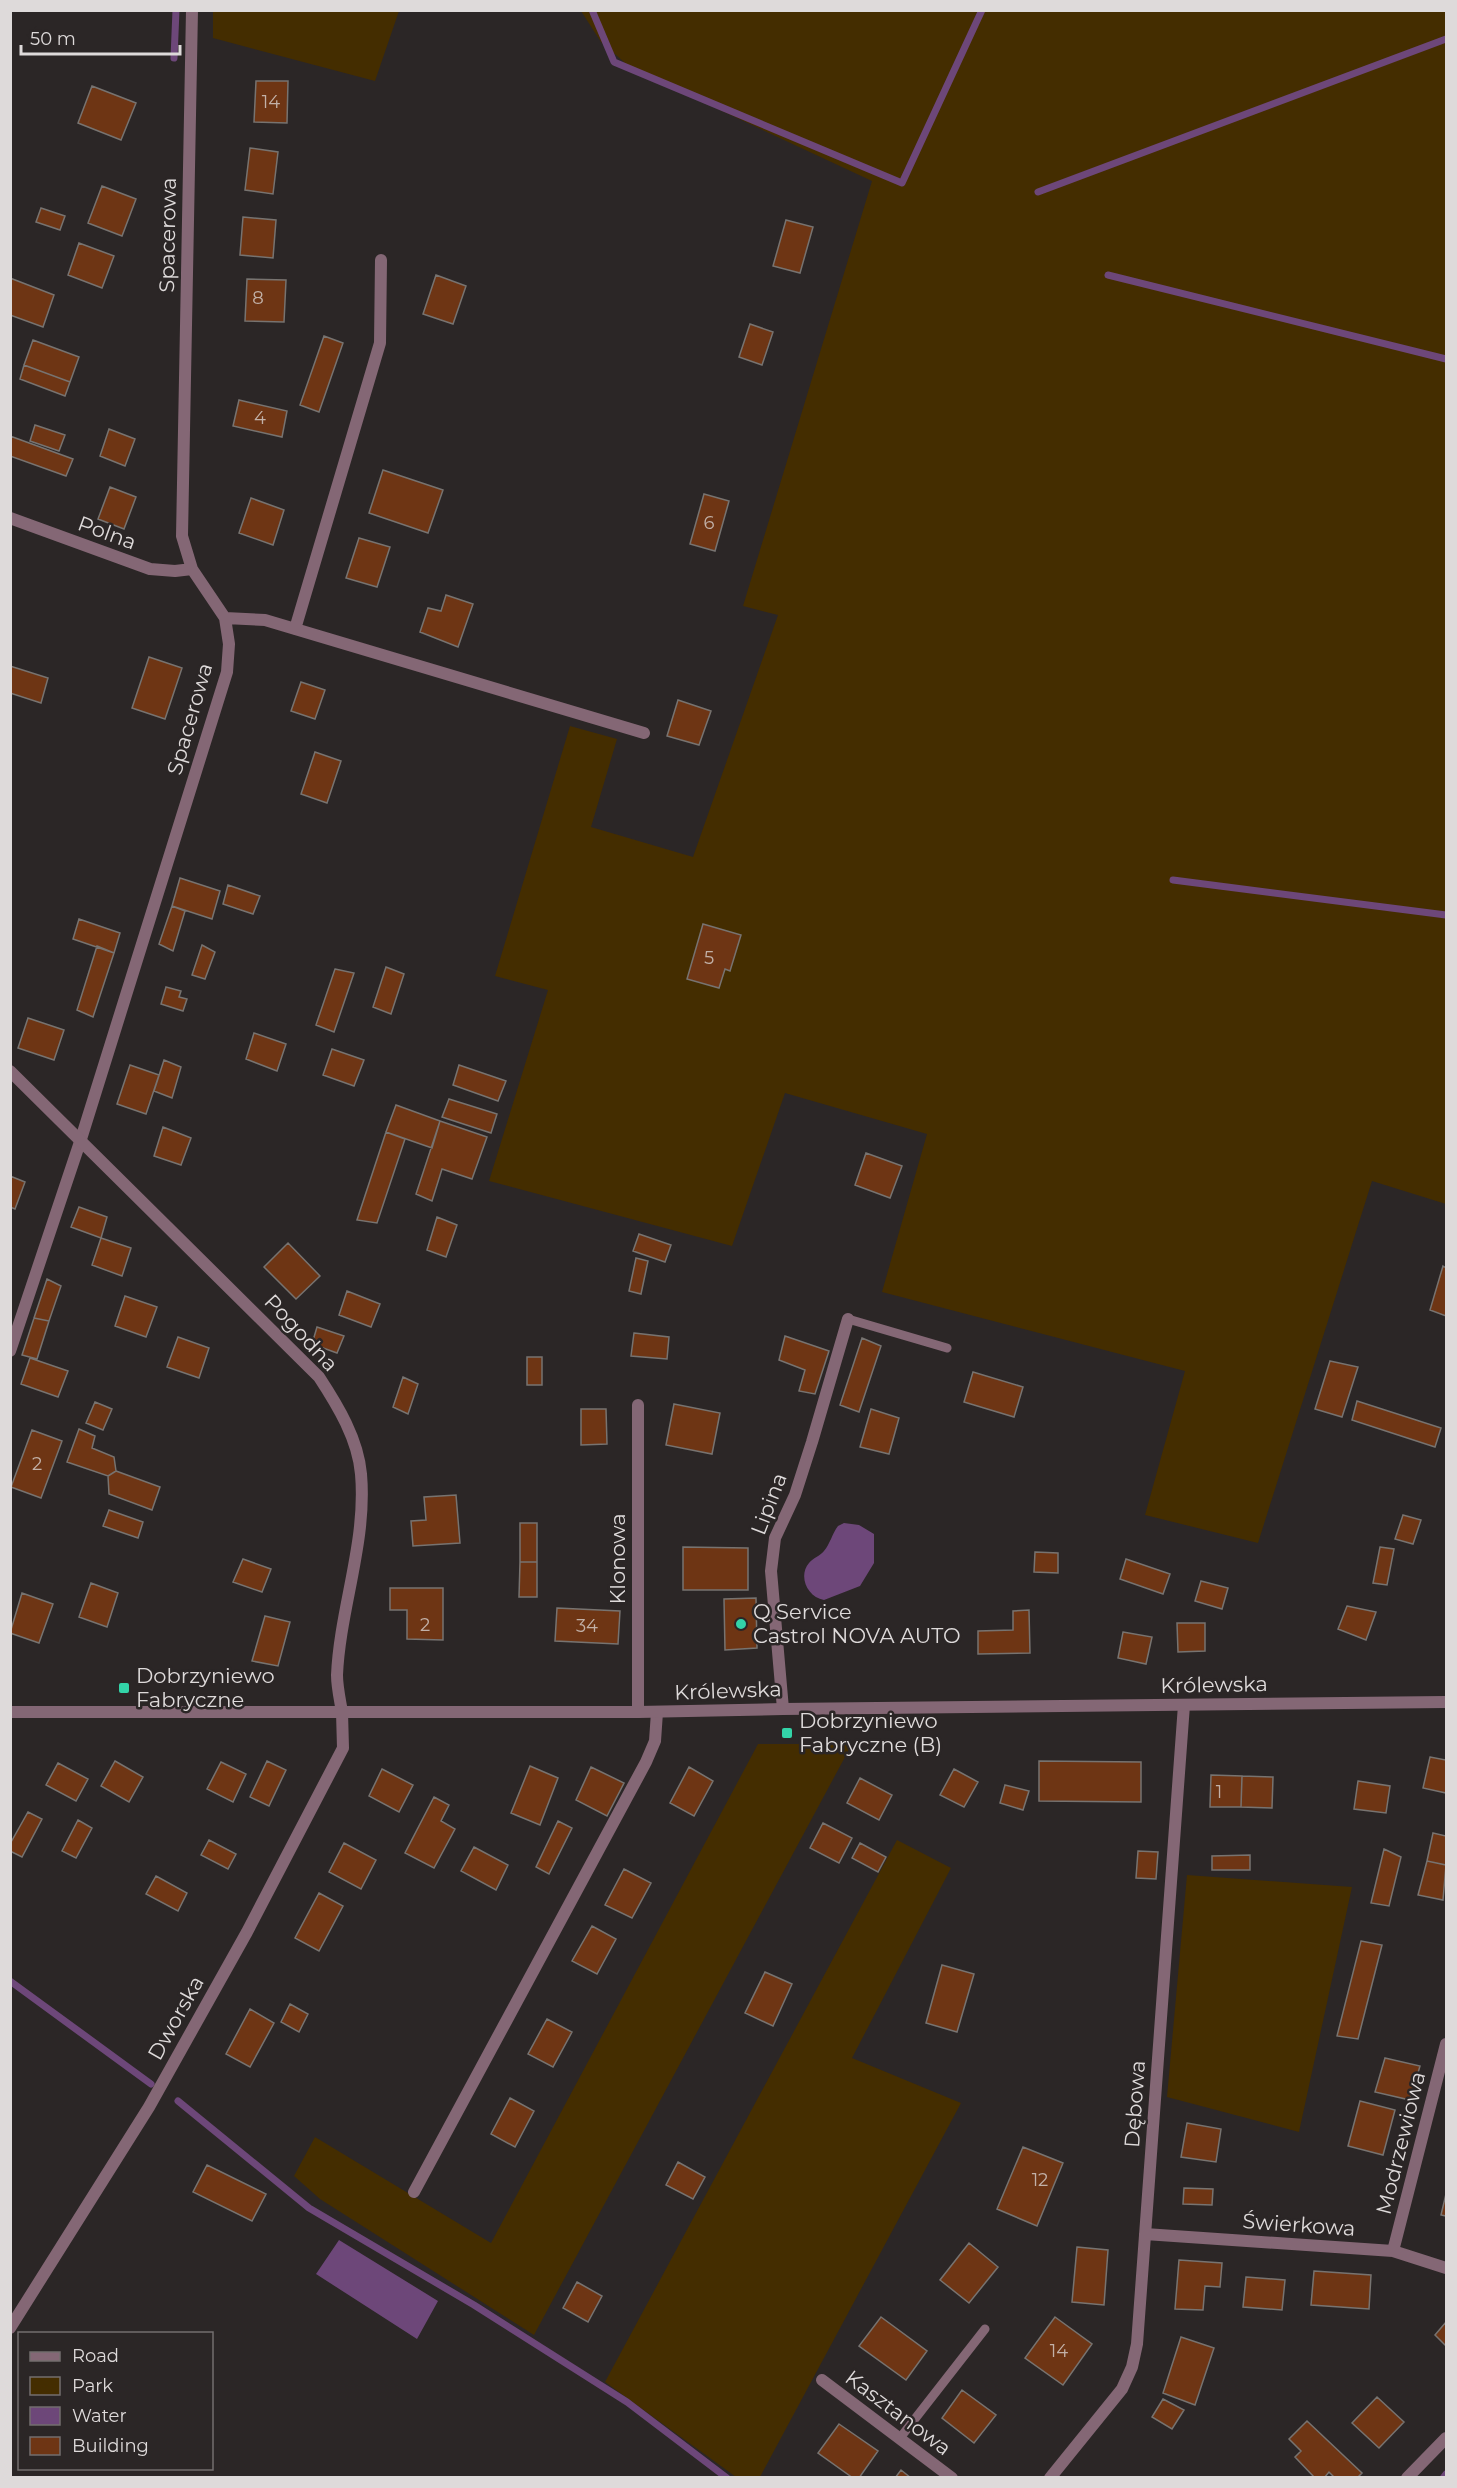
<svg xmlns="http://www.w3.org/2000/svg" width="1457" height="2488" font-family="Montserrat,sans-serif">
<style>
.green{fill:#442d00}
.water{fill:#6d4779}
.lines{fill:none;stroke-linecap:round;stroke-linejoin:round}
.stream{stroke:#6d4779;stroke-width:7}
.building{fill:#6e3514;stroke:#777370;stroke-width:1.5}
.service{stroke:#846775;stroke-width:9}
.minor{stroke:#846775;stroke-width:12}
.tertiary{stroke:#846775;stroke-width:12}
.poi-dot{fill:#33d4a8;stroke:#2b2626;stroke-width:2}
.labels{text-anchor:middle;stroke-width:5;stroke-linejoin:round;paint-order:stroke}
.number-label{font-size:18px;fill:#c2b1a8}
.street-label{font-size:21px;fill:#dedada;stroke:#2b2626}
.poi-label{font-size:21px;fill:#dedada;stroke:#2b2626;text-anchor:start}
</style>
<rect width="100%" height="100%" fill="#2b2626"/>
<path class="green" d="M213,11v-1l186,1 -24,70 -162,-43z
M581,11h865v1193l-74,-23 -114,362 -113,-28 40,-144 -303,-79 45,-158 -142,-41 -53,153 -243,-65 59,-191 -53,-14 75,-250 47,13 -26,88 102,30 85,-242 -35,-9 129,-425 -240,-112 -31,-27z
M758,1744h94l-318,591 -214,-136 -26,-23 21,-39 176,106z
M897,1840l54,28 -99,190 109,45 -201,374h-24l-131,-95z
M1187,1875l165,12 -53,245 -132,-35z"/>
<path class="water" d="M844,1523l15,2 15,9v29l-14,23 -36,14c-17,-3 -26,-24 -15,-37 4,-5 11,-7 15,-12 6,-7 8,-17 14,-25z
M339,2240l99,61 -21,38 -101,-65z"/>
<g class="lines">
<path class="stream" d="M592,10l22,52 288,121 80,-173
M174,58l2,-48
M1038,192l408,-153
M1108,275l338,84
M1173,880l273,35
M10,1981l141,103
M178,2101l131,107 165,97 153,97 100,76
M1443,2478l3,-4"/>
</g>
<path class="building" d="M256,81h32l-1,42 -33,-1z
M92,86l44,17 -15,37 -43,-17z
M250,148l28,4 -5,42 -28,-4z
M102,186l34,13 -14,37 -34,-13z
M41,208l24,8 -5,14 -24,-8z
M243,217l33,3 -3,38 -33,-3z
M786,220l27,7 -13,46 -27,-7z
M79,243l35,13 -12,32 -34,-13z
M436,275l30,11 -13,38 -30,-10z
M10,278l44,17 -11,32 -33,-12z
M247,279l39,1 -2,42 -39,-1z
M750,324l23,8 -11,33 -23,-8z
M324,336l19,7 -24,69 -19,-7z
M33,340l46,17 -9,25 -46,-17z
M24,365l46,17 -5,14 -45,-17z
M239,400l48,11 -5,26 -49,-11z
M35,425l30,10 -6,16 -29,-10z
M109,429l26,10 -10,27 -25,-10z
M10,436l63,23 -7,17 -56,-20z
M383,470l60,20 -15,43 -59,-20z
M110,487l26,10 -12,32 -26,-10z
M704,494l25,7 -14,50 -25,-7z
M251,498l33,12 -11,35 -34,-12z
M359,538l31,9 -13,40 -31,-9z
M446,595l27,9 -15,43 -38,-15 8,-24 13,3z
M149,657l33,11 -17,51 -33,-11z
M10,666l38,12 -7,25 -31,-10z
M301,682l24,8 -10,29 -24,-8z
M678,700l33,11 -12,34 -32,-9z
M315,752l26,9 -14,42 -26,-9z
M180,878l40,13 -8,28 -40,-13z
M228,885l32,11 -7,18 -30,-10z
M172,906l13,5 -12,40 -14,-7z
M79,919l41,14 -6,20 -41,-14z
M703,924l38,11 -11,36 -5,-2 -6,19 -32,-9z
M202,945l13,7 -10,27 -13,-4z
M97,946l17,7 -21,64 -16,-7z
M386,967l18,7 -13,40 -18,-7z
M335,969l19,4 -20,59 -18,-7z
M166,987l15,4 -2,6 8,2 -4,12 -22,-7z
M28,1018l36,12 -10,30 -36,-12z
M254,1033l32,11 -9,27 -31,-12z
M332,1049l32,11 -10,26 -31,-11z
M164,1060l17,7 -9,31 -18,-7z
M130,1065l29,10 -13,39 -29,-10z
M459,1065l47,16 -8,20 -45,-16z
M449,1099l48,15 -6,19 -49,-16z
M396,1105l44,16 -8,27 -46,-16z
M440,1121l47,16 -15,42 -30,-10 -10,32 -16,-7z
M163,1127l28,11 -10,27 -27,-9z
M386,1132l19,7 -28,84 -20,-3z
M866,1153l36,13 -12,32 -35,-13z
M10,1176l15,6 -10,27 -5,-2z
M79,1207l28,10 -6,21 -30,-11z
M437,1217l20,8 -11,32 -19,-7z
M639,1234l32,11 -6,17 -32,-11z
M101,1238l30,10 -9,28 -30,-11z
M288,1243l32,33 -24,23 -32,-32z
M636,1258l12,3 -7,33 -12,-3z
M1443,1266l3,2v48l-16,-6z
M47,1279l14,7 -12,35 -15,-3z
M347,1291l33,13 -9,23 -32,-12z
M125,1296l32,11 -11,30 -31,-11z
M34,1318l15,3 -12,38 -15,-4z
M317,1327l27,9 -7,17 -25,-9z
M634,1333l35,4 -2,22 -36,-3z
M785,1336l44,15 -14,43 -16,-3 6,-21 -26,-10z
M178,1337l31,11 -10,30 -32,-11z
M862,1338l19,8 -22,66 -19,-7z
M527,1357h15v28h-15z
M30,1358l38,13 -10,26 -37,-13z
M1330,1361l28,6 -16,50 -27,-8z
M973,1372l50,15 -9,30 -50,-15z
M403,1377l15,7 -10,30 -15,-7z
M1357,1401l84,27 -6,19 -83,-27z
M95,1402l17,7 -9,21 -17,-7z
M674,1404l46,9 -8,41 -46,-9z
M581,1409h25l1,35 -26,1z
M871,1409l28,9 -10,36 -29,-7z
M79,1429l16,7 -3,12 22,9 2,14 -8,5 -41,-14z
M32,1430l30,11 -21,57 -30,-11z
M116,1471l44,16 -8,23 -43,-16 -1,-18z
M456,1495l4,48 -47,3 -2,-25 15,-1 -2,-23z
M109,1510l34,12 -5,16 -35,-12z
M1403,1515l18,5 -8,24 -18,-5z
M520,1523h17v39h-17z
M683,1547l65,1v42h-65z
M1380,1547l14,2 -7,36 -14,-2z
M1035,1552l23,1v20l-24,-1z
M243,1559l28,10 -9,23 -29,-10z
M1126,1559l44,15 -7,20 -43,-15z
M520,1562h17v35h-18z
M1201,1581l27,7 -6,21 -27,-8z
M91,1583l27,10 -11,34 -28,-10z
M390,1588h53v52l-36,-1v-29h-17z
M22,1593l31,11 -14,39 -29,-10z
M756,1598l1,50 -32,2 -1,-51z
M1347,1606l29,6 -10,28 -28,-11z
M557,1608l63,3 -2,33 -63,-3z
M1029,1610l1,43 -52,1v-23l35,-1v-19z
M265,1616l25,6 -12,44 -26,-5z
M1177,1623h28v28l-27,1z
M1123,1632l29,5 -6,27 -28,-6z
M1430,1757l16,3v33l-23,-5z
M115,1761l28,16 -14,25 -28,-16z
M267,1761l19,9 -17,36 -19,-9z
M1039,1761l102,1v40l-102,-1z
M221,1762l25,12 -13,28 -26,-13z
M58,1763l30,16 -12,22 -30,-16z
M530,1766l28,12 -18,47 -29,-12z
M591,1767l33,16 -17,33 -31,-16z
M689,1767l24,14 -19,35 -24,-13z
M382,1769l31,16 -14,27 -30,-16z
M954,1769l24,13 -14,25 -24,-12z
M1211,1775l31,1 -1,31h-31z
M1242,1776l31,1 -1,31 -31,-1z
M860,1778l32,17 -13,25 -32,-17z
M1358,1781l32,5 -4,27 -32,-4z
M1005,1785l24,6 -6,19 -23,-7z
M434,1797l15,8 -8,16 14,8 -21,39 -29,-15z
M28,1812l14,7 -20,38 -12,-6v-7z
M78,1820l14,8 -16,30 -14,-7z
M558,1821l14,7 -23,46 -13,-7z
M823,1823l29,15 -13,25 -29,-15z
M1433,1833l13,3v29l-19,-4z
M209,1840l27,14 -8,15 -27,-14z
M344,1843l32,17 -15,29 -32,-17z
M860,1843l26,14 -8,15 -26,-14z
M474,1847l34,18 -12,25 -35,-19z
M1384,1849l17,8 -12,49 -18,-3z
M1138,1851l20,1 -2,27 -20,-1z
M1250,1855v15h-38v-14z
M1427,1861l19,4 -3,35 -25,-5z
M624,1869l27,14 -19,35 -27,-13z
M156,1876l31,17 -9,18 -32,-17z
M319,1893l24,13 -24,45 -24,-13z
M592,1926l24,13 -19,35 -25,-13z
M1361,1941l21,4 -24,94 -21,-3z
M942,1965l32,9 -17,58 -31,-9z
M765,1972l27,12 -19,42 -28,-13z
M290,2004l18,10 -9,18 -18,-10z
M250,2009l24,14 -24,44 -24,-13z
M547,2019l25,13 -19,35 -25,-13z
M1385,2058l35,8 -10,34 -35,-8z
M510,2098l24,13 -19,36 -24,-13z
M1360,2101l35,9 -12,45 -35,-9z
M1187,2123l34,6 -5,33 -35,-5z
M1023,2147l40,16 -26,63 -40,-17z
M678,2162l27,15 -12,22 -27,-14z
M207,2165l59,29 -14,27 -59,-29z
M1184,2188l29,1 -1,16 -29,-1z
M1446,2194v22l-5,-1z
M969,2243l29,24 -29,36 -29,-23z
M1077,2247l31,3 -4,55 -32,-3z
M1179,2260l43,3 -2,24 -15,-1 -2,24 -28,-1z
M1314,2271l57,4 -2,34 -58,-4z
M1246,2277l39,3 -3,30 -39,-3z
M577,2282l25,14 -14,26 -25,-14z
M881,2317l46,34 -21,29 -47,-34z
M1055,2317l37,27 -29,41 -38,-27z
M1446,2322v24l-11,-11z
M1181,2337l33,11 -19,57 -32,-12z
M962,2390l34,25 -22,28 -32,-25z
M1377,2397l27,25 -25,26 -27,-25z
M1163,2399l21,11 -12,19 -20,-12z
M1307,2421l55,52 -5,5h-22l-6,-6 -5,6h-9l-20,-21 6,-6 -12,-12z
M839,2424l39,27 -19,27h-6l-35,-25z
M901,2470l10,8h-16z"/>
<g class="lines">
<path class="service" d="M848,1319l99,29
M900,2438l85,-109"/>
<path class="minor" d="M10,518l140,51 25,2 17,-2
M225,618l40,2 379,113
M295,629l85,-286 1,-83
M10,1351l71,-212 146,-467 2,-28 -4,-26 -33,-49 -10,-33 10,-526
M638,1405v307
M783,1709l-12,-138 4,-33 20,-43 17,-53 36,-123
M414,2192l232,-430 9,-21 2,-29
M1145,2234l248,17 53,17
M1393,2251l53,-207
M10,2328l139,-221 98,-175 96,-184 -1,-36
M822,2380l130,98
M1050,2478l72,-89 10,-22 5,-23 47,-639
M1407,2478l39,-40"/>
<path class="tertiary" d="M10,1071l309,306c19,29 39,62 42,97 6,68 -21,134 -24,201 0,12 3,25 5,37
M10,1712h628l145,-3 663,-7"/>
</g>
<g class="poi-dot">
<circle cx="741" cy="1624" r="6"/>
<rect x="118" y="1682" width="12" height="12" rx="3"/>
<rect x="781" y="1727" width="12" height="12" rx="3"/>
</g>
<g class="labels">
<g class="number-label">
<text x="271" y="108">14</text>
<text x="258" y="304">8</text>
<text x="260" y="424">4</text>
<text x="709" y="529">6</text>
<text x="709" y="964">5</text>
<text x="37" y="1470">2</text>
<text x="425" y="1631">2</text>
<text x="587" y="1632">34</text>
<text x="1219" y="1798">1</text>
<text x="1040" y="2186">12</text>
<text x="1059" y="2357">14</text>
</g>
<g class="street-label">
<text transform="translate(168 235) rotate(-89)" y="7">Spacerowa</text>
<text transform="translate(107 533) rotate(20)" y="7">Polna</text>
<text transform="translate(190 719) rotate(-74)" y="7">Spacerowa</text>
<text transform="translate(301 1333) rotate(47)" y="7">Pogodna</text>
<text transform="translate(769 1504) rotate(-69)" y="7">Lipina</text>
<text transform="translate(618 1559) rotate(-90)" y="7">Klonowa</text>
<text transform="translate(1214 1685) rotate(-1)" y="7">Królewska</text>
<text transform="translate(728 1691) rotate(-2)" y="7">Królewska</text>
<text transform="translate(176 2018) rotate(-61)" y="7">Dworska</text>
<text transform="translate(1135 2104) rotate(-86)" y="7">Dębowa</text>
<text transform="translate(1401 2143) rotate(-76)" y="7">Modrzewiowa</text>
<text transform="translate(1299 2225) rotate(4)" y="7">Świerkowa</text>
<text transform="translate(898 2413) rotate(37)" y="7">Kasztanowa</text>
</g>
<g class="poi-label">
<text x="753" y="1619">Q Service<tspan x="753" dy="24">Castrol NOVA AUTO</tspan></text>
<text x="136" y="1683">Dobrzyniewo<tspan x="136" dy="24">Fabryczne</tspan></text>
<text x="799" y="1728">Dobrzyniewo<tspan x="799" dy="24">Fabryczne (B)</tspan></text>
</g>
</g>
<rect width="1457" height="2488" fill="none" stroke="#dedada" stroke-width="24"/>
<rect x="18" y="2332" width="195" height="138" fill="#2b2626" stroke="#736e6e" stroke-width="1.5"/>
<rect x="30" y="2352" width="30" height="9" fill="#846775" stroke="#736e6e" stroke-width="1.5"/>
<text x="72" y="2362" font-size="18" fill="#dedada">Road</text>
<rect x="30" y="2377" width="30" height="18" fill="#442d00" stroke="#736e6e" stroke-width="1.5"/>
<text x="72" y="2392" font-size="18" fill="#dedada">Park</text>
<rect x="30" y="2407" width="30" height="18" fill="#6d4779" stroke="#736e6e" stroke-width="1.5"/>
<text x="72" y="2422" font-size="18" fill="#dedada">Water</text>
<rect x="30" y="2437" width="30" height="18" fill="#6e3514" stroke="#736e6e" stroke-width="1.5"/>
<text x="72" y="2452" font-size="18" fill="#dedada">Building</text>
<path d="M21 45v9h159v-9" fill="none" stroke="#dedada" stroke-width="3"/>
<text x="30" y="45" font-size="18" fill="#dedada" stroke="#2b2626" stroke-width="4.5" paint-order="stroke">50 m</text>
</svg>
